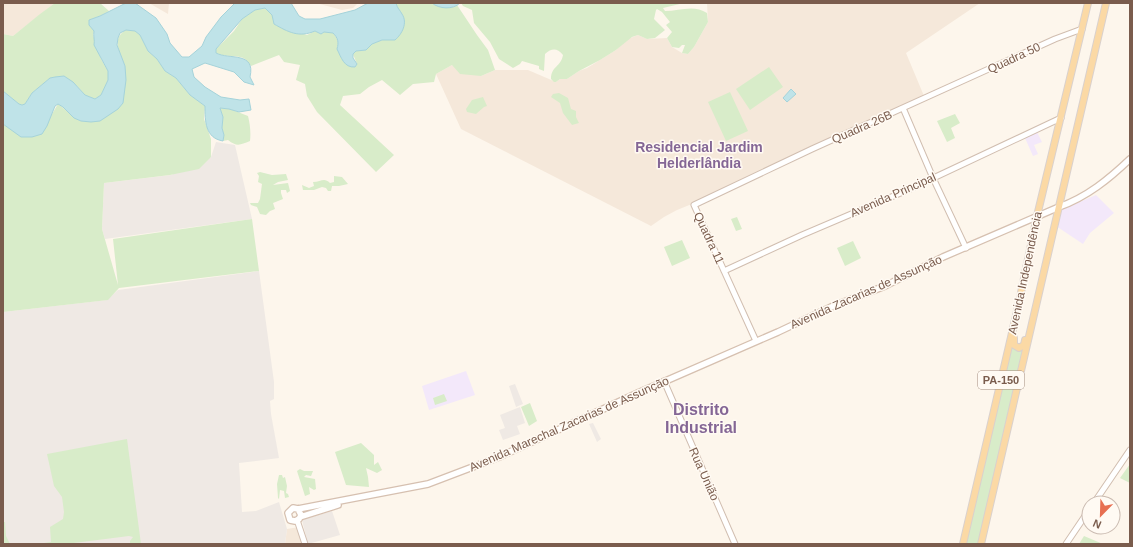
<svg xmlns="http://www.w3.org/2000/svg" width="1133" height="547" font-family="Helvetica,sans-serif">
<style>
.residential{fill:#f5e8da}
.industrial{fill:#efe9e4}
.education{fill:#f3e8fa}
.green{fill:#d8ecc9}
.water{fill:#bfe3e8;stroke:#a5d3da}
.lines{fill:none;stroke-linecap:round;stroke-linejoin:round}
.tertiary-casing{stroke:#d1beb0;stroke-width:7}
.secondary-casing{stroke:#d6c0b0;stroke-width:8}
.primary-casing{stroke:#dad1cd;stroke-width:8}
.tertiary{stroke:#fff;stroke-width:5}
.secondary{stroke:#fff;stroke-width:5.5}
.primary{stroke:#fbd9a5;stroke-width:6}
.labels{text-anchor:middle;stroke-width:3;stroke-linejoin:round;paint-order:stroke}
.shield{fill:#fffaf3;stroke:#a28b7f;stroke-width:1}
.shield-label{font-size:11px;font-weight:bold;fill:#7a5c4d}
.street-label{font-size:12px;fill:#7a5c4d;stroke:#fffaf3}
.quarter-label{font-size:14px;font-weight:bold;fill:#846695;stroke:#fffaf3}
.district-label{font-size:16px;font-weight:bold;fill:#846695;stroke:#fffaf3}
</style>
<rect width="100%" height="100%" fill="#fdf6ec"/>
<path class="residential" d="M3,3h52l-42,33 -10,-2z
M149,3h20l-1,11z
M316,3h42l-5,5 -11,2z
M707,3h273l-74,50 18,43 -190,91 -57,23 -13,7 -13,9 -190,-97 -25,-55 16,-9 29,11 14,-6h33l28,12 4,-3h7l12,-8 8,-3 29,-18 12,-11 10,-4 9,4 20,-1 5,9 10,6 6,1 6,-7 14,-25z
M299,527l6,17h-20l2,-15z"/>
<path class="industrial" d="M216,142l19,3 17,74 -147,20 -3,-10 2,-46 67,-8 40,-18z
M259,271l15,111v17l-4,2 1,13 8,44 -40,5 3,49 14,-1 23,-9 8,27 -2,15h-282v-232l104,-12 11,-10z
M515,384l8,20 -7,3 -7,-21z
M520,407l5,16 -8,3 3,8 -17,6 -4,-10 6,-2 -5,-13z
M593,423l8,16 -4,3 -8,-18z
M332,511l8,24 -32,9 -6,-24z"/>
<path class="education" d="M1037,132l5,10 -8,3 4,9 -5,2 -8,-18z
M1096,195l18,18 -24,20 -7,11 -27,-18 5,-16z
M466,371l9,24 -46,15 -7,-24z"/>
<path class="green" d="M55,3h45l9,8 -9,5 -11,4v5l5,6 -1,4 8,24 7,12v9l-7,15 -6,4 -10,-4 -8,-9 -13,-10 -14,2 -18,15 -7,11 -3,1 -3,-1 -16,-13v-57l10,2 27,-22z
M397,3h34l2,1 21,3 3,-2 20,30 11,15 7,20 -14,6 -21,-2 -8,-9 -16,9 -2,8 -21,2 -13,11 -18,-15 -13,7 -9,7 -17,2 -3,9 54,50 -18,17 -59,-60 -10,-16 -2,-12 -9,-4 4,-15 -16,-3 -5,-7 -28,11c-2,-2 -4,-5 -6,-7 -7,-5 -20,-1 -29,-6v-4l18,-18 8,-12 13,-9 10,-2 8,7 1,9 33,11 8,-4 6,3 3,-2 9,1c5,6 6,9 4,16l18,18 2,-3 -4,-10 3,-3 10,-1 6,-6 10,-4 17,-4 5,-12 -7,-16z
M461,3h223l-21,5 2,3c14,0 29,-7 42,2l1,9 -14,25 -6,7 -6,-1 3,-8h-3l-3,3 -7,-1 -5,-9 5,-6 -6,-7 4,-3 -8,-10 -5,-3 -1,1 -2,9 11,11 -10,8 -8,1 -9,-4 -6,2 -16,13 -16,10 -21,11 -12,8h-7l-4,3h-2l-3,-3c0,-13 10,-12 12,-24 -6,-7 -11,-7 -18,-1l-1,17 -5,-2v-3l-17,-5 -2,3 -7,4 -14,-9 -9,-17 -16,-19 -2,-13 -9,-4z
M126,30l9,1 5,4 8,16 9,8 8,12 11,7 14,17 15,11 -1,13 7,20v18l-12,12 -29,6 -66,8 -2,46 16,56 -5,-46 139,-20 7,52 -140,17 -11,12 -105,12v-188l7,5 42,-15 6,-10c8,5 13,13 23,17l44,-55c-5,-12 -14,-28 1,-36z
M769,67l14,20 -33,23 -14,-21z
M730,92l18,39 -22,10 -18,-39z
M559,93l9,5 3,11 5,2v6l3,6 -7,2 -9,-12 -3,-10 -9,-6 2,-3z
M483,97l4,9 -3,1 -8,7 -9,-2 -1,-3 6,-9z
M220,108l10,1 18,7c2,8 3,17 2,25 -10,4 -13,6 -22,-1l-5,1 1,-6 -2,-7 1,-11z
M955,114l5,9 -9,5 4,10 -8,4 -10,-21z
M260,172l12,3 14,-1 2,6 -10,2 -5,3 15,-2 2,8 -3,2 -1,-3h-5v3l2,6 -10,4 2,6 -5,2 -4,4 -6,-1 -3,-7 -6,-2 -1,-2h8l2,-4 2,-15 -4,-2 1,-6 -2,-3z
M334,176l8,1 6,7 -9,2h-7l-1,5h-3l-2,-3 -4,-1 -8,3h-11l-1,-5 7,3 5,-2 -1,-4c8,0 11,-5 17,1l4,-1z
M737,217l5,12 -6,2 -5,-12z
M682,240l8,18 -18,8 -8,-19z
M853,241l8,17 -16,8 -8,-18z
M1012,346l9,4 4,-1 -45,195h-15z
M444,394l3,7 -12,4 -2,-7z
M530,403l7,18 -8,5 -8,-19z
M127,439l14,105h-11v-3l3,-4 -4,-1 -63,8h-29l14,-2 -1,-15 13,-8 1,-7 -2,-15 -8,-11 -7,-32z
M361,443l13,12v10l4,-3 4,8 -5,3 -11,-5 2,9 1,10 -23,-2 -11,-33z
M1130,464v19l-10,-5z
M300,469l4,2h9l-2,5 -5,-1 -2,2 11,2 1,10 -2,1 -5,-3 1,7 -5,2 -8,-25z
M279,475h3l1,3 2,-1 2,9 -1,7 2,1 1,3 -4,1 -1,-7 -4,-1 -1,9 -1,-1 -1,-14z
M3,522h2l1,14 4,8h-7z
M1084,536l19,8h-24z"/>
<path class="water" d="M126,3h9l21,15 11,16 3,9 12,14h7l13,-11 4,-9 15,-20 14,-14h56l8,13 6,3h15l35,-9 13,-7h28c1,5 4,7 6,11 6,9 0,20 -7,26h-13l-10,4 -6,6 -10,1 -3,3v4l4,6 -2,3c-11,1 -14,-10 -18,-18 2,-7 1,-11 -4,-16l-9,-1 -3,2 -6,-3c-16,7 -27,1 -41,-7l-2,-9 -7,-7 -10,2 -13,9 -26,30v4c13,7 40,-2 34,24l4,8 -10,-3 -10,-10 -29,-9 -13,6 2,8 11,10 16,10 19,3 9,-1 2,11 -12,2 -10,-3 -9,-1 3,9 -1,11 2,7 -1,6c-18,-3 -18,-20 -18,-35l-15,-11 -14,-17 -11,-7 -8,-12 -9,-8 -8,-16 -5,-4 -9,-1 -6,3 -2,5 -1,7 8,21 1,14 -3,23 -5,6 -18,12 -9,1 -10,-1 -7,-3 -11,-11 -5,-3 -3,2 -8,20 -5,8 -10,3h-11l-18,-13v-33l16,13 3,1 3,-1 7,-11 18,-15 5,-1 9,-1 9,6 12,13 10,4 6,-4 7,-15v-9l-14,-26c1,-5 -1,-9 0,-14l-5,-6v-5l11,-4z
M432,3h28c-7,7 -21,6 -28,0z
M791,89l5,5 -9,8 -4,-4z"/>
<g class="lines">
<defs>
<path id="tertiary" d="M903,108l30,70 33,70
M724,271l78,-36 108,-46 151,-71
M756,341l-62,-136 118,-56 243,-110 27,-10
M664,381l71,163
M1094,503l36,-53
M297,520l8,24
M1066,544l23,-34"/>
<path id="secondary" d="M298,509l3,6 -2,4 -4,2 -5,-1 -2,-7 5,-5 5,1 130,-25 71,-27 139,-64 140,-61 53,-25 54,-21 58,-29 116,-50c28,-10 50,-28 71,-48
M300,517l38,-12"/>
<path id="primary" d="M1014,338v7l5,3 5,-3 1,-5
M963,544l55,-237 19,-91 51,-213
M981,544l125,-541"/>
</defs>
<use href="#tertiary" class="tertiary-casing"/>
<use href="#secondary" class="secondary-casing"/>
<use href="#primary" class="primary-casing"/>
<use href="#tertiary" class="tertiary"/>
<use href="#secondary" class="secondary"/>
<use href="#primary" class="primary"/>
</g>
<g class="labels">
<rect class="shield" x="978" y="371" width="46" height="18" rx="3"/>
<g class="shield-label">
<text x="1001" y="384">PA-150</text>
</g>
<g class="street-label">
<text transform="translate(1014 58) rotate(-25)" y="4">Quadra 50</text>
<text transform="translate(862 127) rotate(-24)" y="4">Quadra 26B</text>
<text transform="translate(893 195) rotate(-24)" y="4">Avenida Principal</text>
<text transform="translate(709 238) rotate(65)" y="4">Quadra 11</text>
<text transform="translate(1025 273) rotate(-78)" y="4">Avenida Independência</text>
<text transform="translate(866 292) rotate(-24)" y="4">Avenida Zacarias de Assunção</text>
<text transform="translate(569 424) rotate(-24)" y="4">Avenida Marechal Zacarias de Assunção</text>
<text transform="translate(704 474) rotate(66)" y="4">Rua União</text>
</g>
<g class="quarter-label">
<text x="699" y="152">Residencial Jardim<tspan x="699" dy="16">Helderlândia</tspan></text>
</g>
<g class="district-label">
<text x="701" y="415">Distrito<tspan x="701" dy="18">Industrial</tspan></text>
</g>
</g>
<rect width="1133" height="547" fill="none" stroke="#7a5c4d" stroke-width="8"/>
<g transform="translate(1101 515) rotate(203)"><circle r="19" fill="#fffaf3" stroke="#cabbb1"/>
<path d="M0-3L7 15L0 10L-7 15Z" fill="#e76f51"/>
<text y="-6" font-size="11" font-weight="bold" text-anchor="middle" fill="#7a5c4d">N</text>
</g>
</svg>
